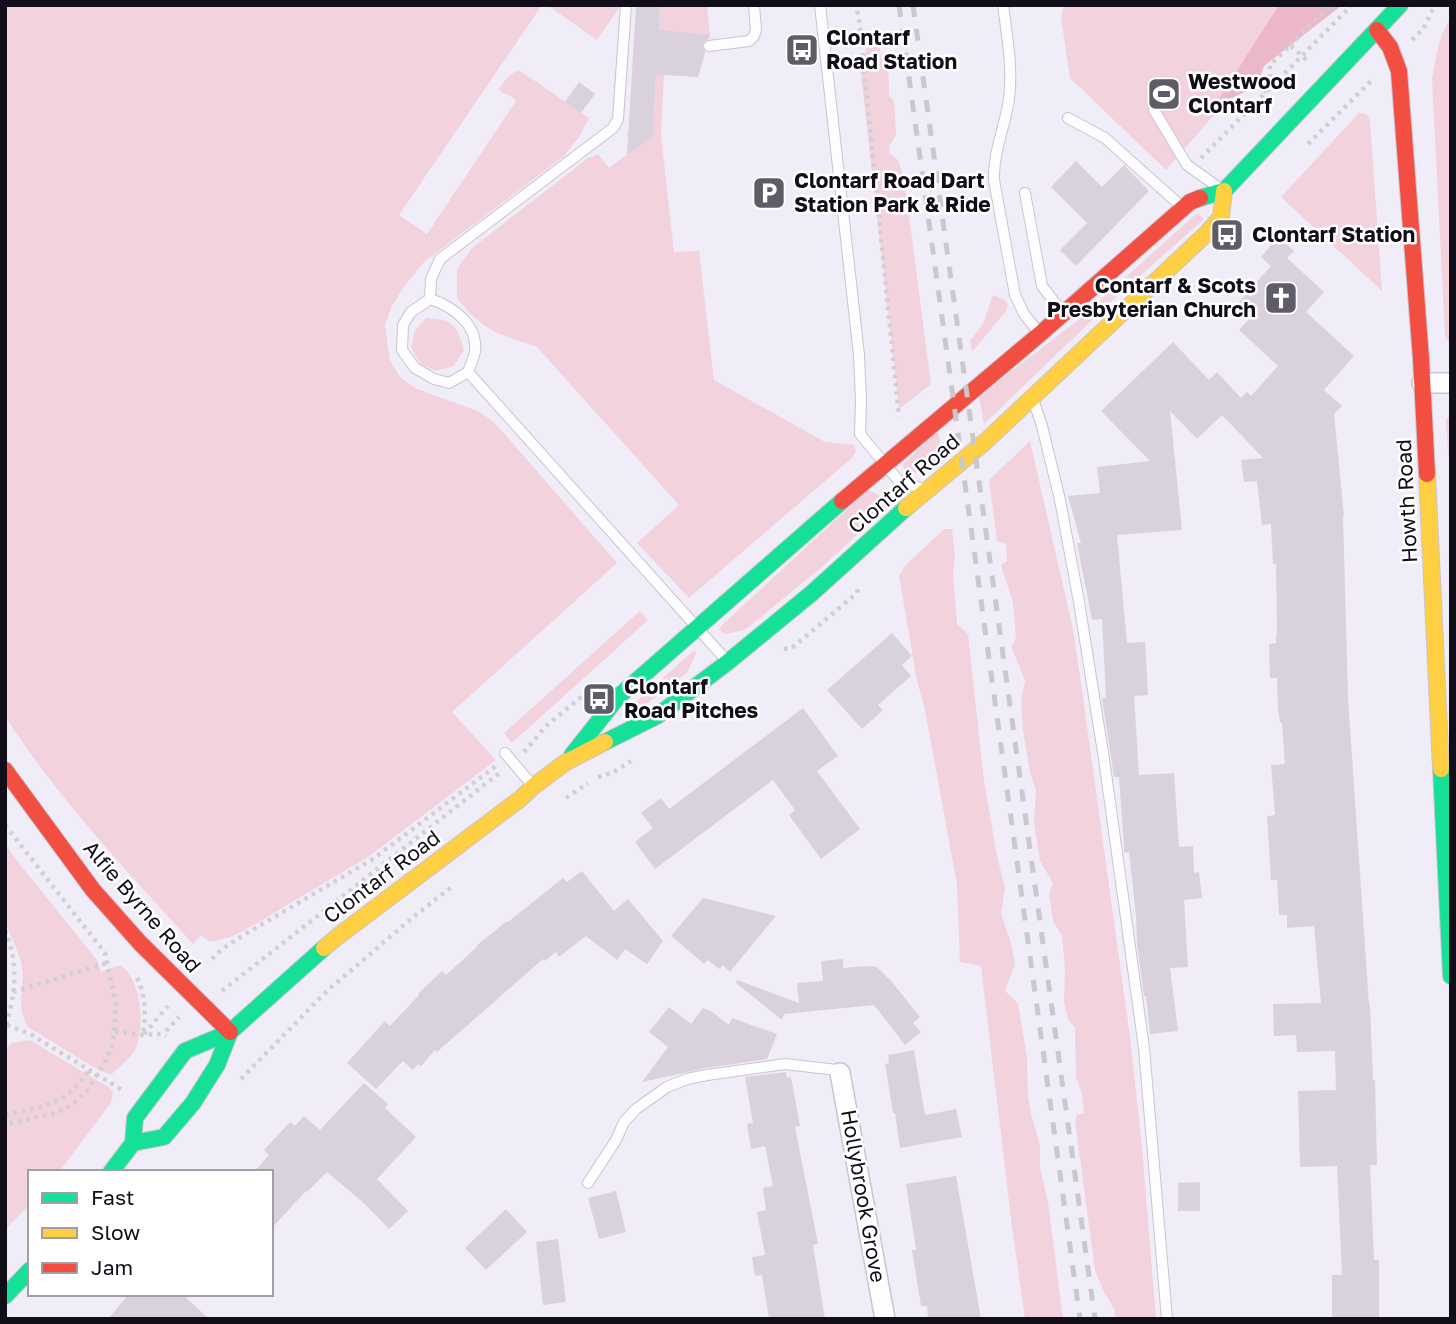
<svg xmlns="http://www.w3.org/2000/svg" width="1456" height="1324" font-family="'Golos Text',sans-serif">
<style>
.green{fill:#f2d2dd}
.forest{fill:#ecb7c8}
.building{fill:#d9d2dc}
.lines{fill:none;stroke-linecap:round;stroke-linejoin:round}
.lane-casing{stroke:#c8c5cf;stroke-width:12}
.street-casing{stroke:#c8c5cf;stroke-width:22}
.fast-casing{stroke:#c8c5cf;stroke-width:18}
.slow-casing{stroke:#c8c5cf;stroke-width:18}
.jam-casing{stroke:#c8c5cf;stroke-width:18}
.path{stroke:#d1cfd3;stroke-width:4.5;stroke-dasharray:3.5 5;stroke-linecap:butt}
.lane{stroke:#fdfcfe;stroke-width:10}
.street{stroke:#fdfcfe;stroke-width:19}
.fast{stroke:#16e098;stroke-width:16}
.slow{stroke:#ffcf43;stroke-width:16}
.jam{stroke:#f24e42;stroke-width:16}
.rail{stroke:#c9c8cb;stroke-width:5;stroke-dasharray:12 12;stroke-linecap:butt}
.labels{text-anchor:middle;stroke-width:5;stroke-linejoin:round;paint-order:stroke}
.poi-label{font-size:21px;font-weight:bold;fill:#120e19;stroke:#fff;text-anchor:start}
.street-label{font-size:21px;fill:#120e19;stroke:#fff}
</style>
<rect width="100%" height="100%" fill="#f0edf8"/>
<path class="green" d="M5,5h537l-143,210 28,19 89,-133 -5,-5 -10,-4 -2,-3c6,-9 10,-15 20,-19l70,48 -10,19 -15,19 -140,106 -21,26 -11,18 -7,19 5,36 10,16 17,12 61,22 16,11 123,141 -165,149 44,48 -128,97 -123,73 -14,7 -21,5 -9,-7 -8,9c-66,-73 -135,-145 -188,-228z
M547,5h74l-24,35z
M660,5h47l3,30 -12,42 -34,-2 -3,60 13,117 25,-1 15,129 111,62 29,3 2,6 -4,7 -163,140 -52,-55 42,-38 -142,-158 -38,-13 -15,-9 -14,-11 -13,-16v-29l15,-21 116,-90 10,-4 11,14 28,-21 -11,-15 27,2z
M1064,5h278l-78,61 -8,21 -29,13 -61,70 -96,-92 -9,-61z
M1451,18v328l-6,-10 -13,-257c4,-21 6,-43 19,-61z
M878,36l3,22 7,-1 1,39 5,5 2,34 -7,11 1,8 8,6 6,17 27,207 -32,25 -39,-343 8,-20 4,-1z
M1359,113c7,0 9,2 11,8l12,170 -101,-94z
M1196,214h3l4,4v2l-87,77 -132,127 -5,-28 98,-75z
M993,295l12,5 3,5 -2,6 -34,41 -2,-11 13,-17z
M426,318c28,2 30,6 38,32l-10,16 -18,5 -15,-7 -10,-16 4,-18z
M1451,415v72l-5,-62v-5z
M938,431l4,29c-12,9 -30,21 -40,5z
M1030,441l43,188 9,61 48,347 12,110 14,172h-41v-9l-12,-20 -8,-20 -20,-149 2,-6 7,-2 -2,-19 -6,-17 -1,-49 -7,-9 -4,-16 1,-35 -3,-32 -9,-15 -4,-27 4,-11 -13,-22 -6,-39 2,-32 -6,-17 -7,-43 -2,-29 4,-20 -14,-35 5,-8 -3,-35 -12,-38 6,-4 -1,-17 -9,-3 -8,-61z
M867,491h4l21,12 -68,62 -75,62 -5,3 -18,4 -7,-4 3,-5z
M944,529h8l3,29 -2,14 4,52 11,10 16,147 13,75 8,32 -4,26 10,29 4,21 -10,27 13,12 9,55 1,37 3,19 9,31v23l8,34 15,117h-38l-13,-92 -31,-261 -21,-4 -3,-78 -33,-179 -7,-24 -18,-105 6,-10z
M640,611l8,9 -136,123 -8,-10z
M693,651h2l1,3 -9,19 -46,35 -6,-1v-4z
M5,844l13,18 79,98 4,12 19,-7c22,13 26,66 14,87 -6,8 -16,16 -23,23l-18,-8 -65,-40c-13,-22 -3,-36 -6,-59 -2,-18 -15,-34 -17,-52 -2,-23 0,-49 0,-72z
M30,1040l80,48 3,4 -2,11 -52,69h-29v32l-25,26v-181l7,-6z"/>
<path class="forest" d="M1279,5h63l-78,61 -8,21 -29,13 -15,10z"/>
<path class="building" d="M636,5h24l-1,25 51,5 -1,3 -4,2 -3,4v4l3,4 -7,25 -42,-3 -3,62 -26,19z
M579,82l16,12 -14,19 -16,-11z
M1076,161l26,26 22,-22 25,26 -73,75 -16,-16 27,-27 -36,-36z
M1278,237l16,14 -7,7 37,34 -18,20 48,44 -30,34 18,16 -8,8 10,102 -1,1 5,181 21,307h1l3,75h2l2,85h-7l4,95h5v59h-47v-44h10l-5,-109 -37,1 -2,-76 38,-1 -1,-39 -38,1 -1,-17 -22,1 -1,-32 48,-1 -7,-77 -27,2v-13h-8l-2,-35h-6l-4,-64 8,-1 -4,-50 14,-1 -3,-41h-2l-2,-15 -1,-30h-7l-1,-34 7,-1v-8h1l-1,-71h-3l-2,-40 -9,1 -5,-44 -13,1 -3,-22 22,-2 -41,-43 -25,24 -27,-28 12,119 -65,5 10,108 18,-1 3,53 -14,1 5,79 35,-2 5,74 14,-1 1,27 5,-1 3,26 -18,2 4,67 -18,1 8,63 -28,3 -4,-38h-2l-7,-52 -1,-28 -7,-64 -5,1v-7l-5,-69h-5l-12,-79h4l-4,-79 -10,1 -15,-77h4l-13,-47 32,-3 -3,-26 53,-6 -49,-50 72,-69 36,38 8,-8 24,26 6,-6 4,4 27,-30 -39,-36 13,-14 -14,-13 33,-37 -10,-9z
M892,633l20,23 -10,9 9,11 -33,29 5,5 -21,19 -35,-39z
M803,708l35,48 -21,15 43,58 -39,30 -32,-44 6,-5 -22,-30 -118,89 -20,-27 18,-14 -12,-15 20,-15 8,11z
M582,871l32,40 14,-12 35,42 -16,23 -22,-15 -8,11 -31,-24 -27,21 -3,-5 -11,9 -2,-2 -106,93 -2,-2 -14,16 -3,-2 -5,6 -10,-9 -27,28 -29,-26 38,-42 5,5 29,-31 -1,-1 24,-23 4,4 31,-28 -1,-1 31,-25 1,1 55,-44 4,4z
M703,898l73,18 -46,56 -7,-7 -4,4 -11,-9 -4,4 -33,-28z
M843,959v9l26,-2 8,1 15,15 28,35 -7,6 8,9 -16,13 -31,-40 -90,9 -2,6 -46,-37 1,-3 62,23 -2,-20 26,-2 -2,-20z
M669,1007l22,17 12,-16 8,3 18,14 3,-7 45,16 -10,25 -61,9 -64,14 26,-35 -19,-15z
M914,1050l11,65 31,-6 6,28 -62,11 -5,-35h-2l-8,-49 4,-1 -1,-8z
M786,1072l1,6 4,-1 9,49 -5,1 23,117 -5,1 12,74h-56l-7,-44 -7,1 -3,-19 13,-2 -8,-43 9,-2 -3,-22 10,-2 -8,-40 -14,3 -4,-25 6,-1 -8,-46z
M364,1083l24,21 -3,4 31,29 -39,42 31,32 -19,18 -24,-25 -38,-32 -20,20 -1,-1 -35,38v-57h-17l15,-17 -5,-5 26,-28 5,4 9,-10 16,14z
M956,1176l25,143h-53l-1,-13h-6l-9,-56h4l-10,-66z
M1200,1182v29h-22v-28z
M616,1191l10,41 -27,7 -11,-41z
M506,1209l21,23 -41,38 -21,-22z
M558,1239l8,63 -23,3 -7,-63z
M129,1294h53l27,25h-101z"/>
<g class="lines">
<defs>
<path id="lane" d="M820,5l39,350 2,46 -1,33 38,46 22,8
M1003,5c4,31 10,63 6,94 -4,28 -16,53 -15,81l21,115 9,19 15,19
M709,46l40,-5 5,-5 2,-6 -2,-25
M1154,110l33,55 31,22
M1068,118l37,20 76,68
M1025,193l17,93 21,27
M430,299l1,-20 9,-20 173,-131 5,-9 8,-114
M468,372c2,-6 6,-14 7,-21 3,-27 -23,-45 -45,-52l-19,13 -8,13 -1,25 13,18 19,11 15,4 19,-11 259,289
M1033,399l9,27 18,74 19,102 25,157 40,289 23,271
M505,753l28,33
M588,1183l28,-43 8,-18 12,-13 31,-22 20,-8 20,-4 78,-11 52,6 3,3"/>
<path id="street" d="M1422,383h29
M840,1073l45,246"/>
<path id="fast" d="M1200,198l24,-7 176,-186
M605,742l52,-26 71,-54 84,-69 94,-85
M572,755l46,-58 224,-196
M1441,769l10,207
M133,1143l31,-6 29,-34 24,-38 13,-33
M111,1172l22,-29 2,-25 50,-67 45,-19 94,-84
M5,1296l25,-26"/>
<path id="slow" d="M1427,474l14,295
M906,508l80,-67 221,-208 14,-16 3,-26
M324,948l13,-11 183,-138 14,-13 32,-24 39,-20"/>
<path id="jam" d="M1377,30l13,17 9,24 22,288 6,115
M842,501l198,-167 150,-132 10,-4
M5,770l88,120 47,53 90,89"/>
</defs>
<use href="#lane" class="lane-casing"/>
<use href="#street" class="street-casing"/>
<use href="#fast" class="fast-casing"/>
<use href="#slow" class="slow-casing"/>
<use href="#jam" class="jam-casing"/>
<path class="path" d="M857,11l2,7 40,399
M1412,40l11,-11 12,-24
M1290,45l41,-40
M1264,93l1,-11 5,-6v-11l20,-20 20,18
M1308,144l66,-66
M1201,158l151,-153
M784,649l8,-1 65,-55 2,-7
M524,752l22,-26 40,-33
M598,777l14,-4 19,-12
M566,798l22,-15
M5,825l100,128 11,51 -3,40 -8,18 -18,29 -15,14 -16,8 -51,11
M5,930c14,35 11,63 0,98
M212,959l10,-10 25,-16 126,-74 124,-94
M137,978c9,19 9,36 6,57
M222,991l280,-220
M13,992l94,-29
M7,1025l23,9 94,57
M115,1031l28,4 20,-1 3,2
M166,1031l13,-14
M144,1034l24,-28
M241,1079l86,-88 84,-72 43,-34
M5,1115c39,-9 61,-9 84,-45"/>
<use href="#lane" class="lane"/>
<use href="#street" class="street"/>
<use href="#fast" class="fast"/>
<use href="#slow" class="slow"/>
<use href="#jam" class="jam"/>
<path class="rail" d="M899,5l181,1314
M913,5l182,1314"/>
</g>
<defs>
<symbol id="bus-square" viewBox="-11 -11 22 22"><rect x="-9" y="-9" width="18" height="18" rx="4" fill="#605c67" stroke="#fff"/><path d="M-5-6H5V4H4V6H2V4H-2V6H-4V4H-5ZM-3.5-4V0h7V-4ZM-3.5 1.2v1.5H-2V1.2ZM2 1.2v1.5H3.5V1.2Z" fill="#fff"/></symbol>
<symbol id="stadium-square" viewBox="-11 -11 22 22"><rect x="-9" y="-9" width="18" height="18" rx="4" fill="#605c67" stroke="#fff"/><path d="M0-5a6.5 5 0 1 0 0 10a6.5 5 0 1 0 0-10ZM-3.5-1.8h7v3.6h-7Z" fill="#fff"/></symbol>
<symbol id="parking-square" viewBox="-11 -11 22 22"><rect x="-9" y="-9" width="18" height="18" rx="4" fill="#605c67" stroke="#fff"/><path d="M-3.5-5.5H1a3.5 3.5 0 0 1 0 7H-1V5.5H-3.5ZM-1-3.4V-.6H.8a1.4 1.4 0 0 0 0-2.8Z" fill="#fff"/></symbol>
<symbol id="church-square" viewBox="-11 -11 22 22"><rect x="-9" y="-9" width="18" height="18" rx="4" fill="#605c67" stroke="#fff"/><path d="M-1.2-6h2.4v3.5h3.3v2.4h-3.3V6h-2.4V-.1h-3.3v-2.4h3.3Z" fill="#fff"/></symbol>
</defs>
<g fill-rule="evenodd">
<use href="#bus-square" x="783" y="31" width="38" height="38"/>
<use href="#stadium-square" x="1145" y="75" width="38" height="38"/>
<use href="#parking-square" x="750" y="174" width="38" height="38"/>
<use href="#bus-square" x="1208" y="216" width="38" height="38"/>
<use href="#church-square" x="1262" y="279" width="38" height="38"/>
<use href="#bus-square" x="580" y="680" width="38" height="38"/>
</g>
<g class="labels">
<g class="poi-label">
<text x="826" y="45">Clontarf<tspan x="826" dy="24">Road Station</tspan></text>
<text x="1188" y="89">Westwood<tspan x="1188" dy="24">Clontarf</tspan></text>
<text x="794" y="188">Clontarf Road Dart<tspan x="794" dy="24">Station Park &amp; Ride</tspan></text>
<text x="1252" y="242">Clontarf Station</text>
<text x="1256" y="293" text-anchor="end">Contarf &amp; Scots<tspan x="1256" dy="24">Presbyterian Church</tspan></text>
<text x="624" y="694">Clontarf<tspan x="624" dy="24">Road Pitches</tspan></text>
</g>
<g class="street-label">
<text transform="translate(904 484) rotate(-41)" y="7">Clontarf Road</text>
<text transform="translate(1407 501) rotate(-93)" y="7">Howth Road</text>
<text transform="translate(382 877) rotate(-37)" y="7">Clontarf Road</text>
<text transform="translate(142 907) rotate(49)" y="7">Alfie Byrne Road</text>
<text transform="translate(863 1196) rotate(80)" y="7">Hollybrook Grove</text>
</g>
</g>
<rect width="1456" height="1324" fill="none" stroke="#120e19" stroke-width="14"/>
<rect x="28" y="1170" width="245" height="126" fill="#ffffff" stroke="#a09fa3" stroke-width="2"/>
<rect x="42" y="1193" width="35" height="10" fill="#16e098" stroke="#a09fa3" stroke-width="2"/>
<text x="91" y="1205" font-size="21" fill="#120e19">Fast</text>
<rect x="42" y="1228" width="35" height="10" fill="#ffcf43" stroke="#a09fa3" stroke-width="2"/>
<text x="91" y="1240" font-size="21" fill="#120e19">Slow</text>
<rect x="42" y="1263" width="35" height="10" fill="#f24e42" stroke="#a09fa3" stroke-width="2"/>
<text x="91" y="1275" font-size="21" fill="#120e19">Jam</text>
</svg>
